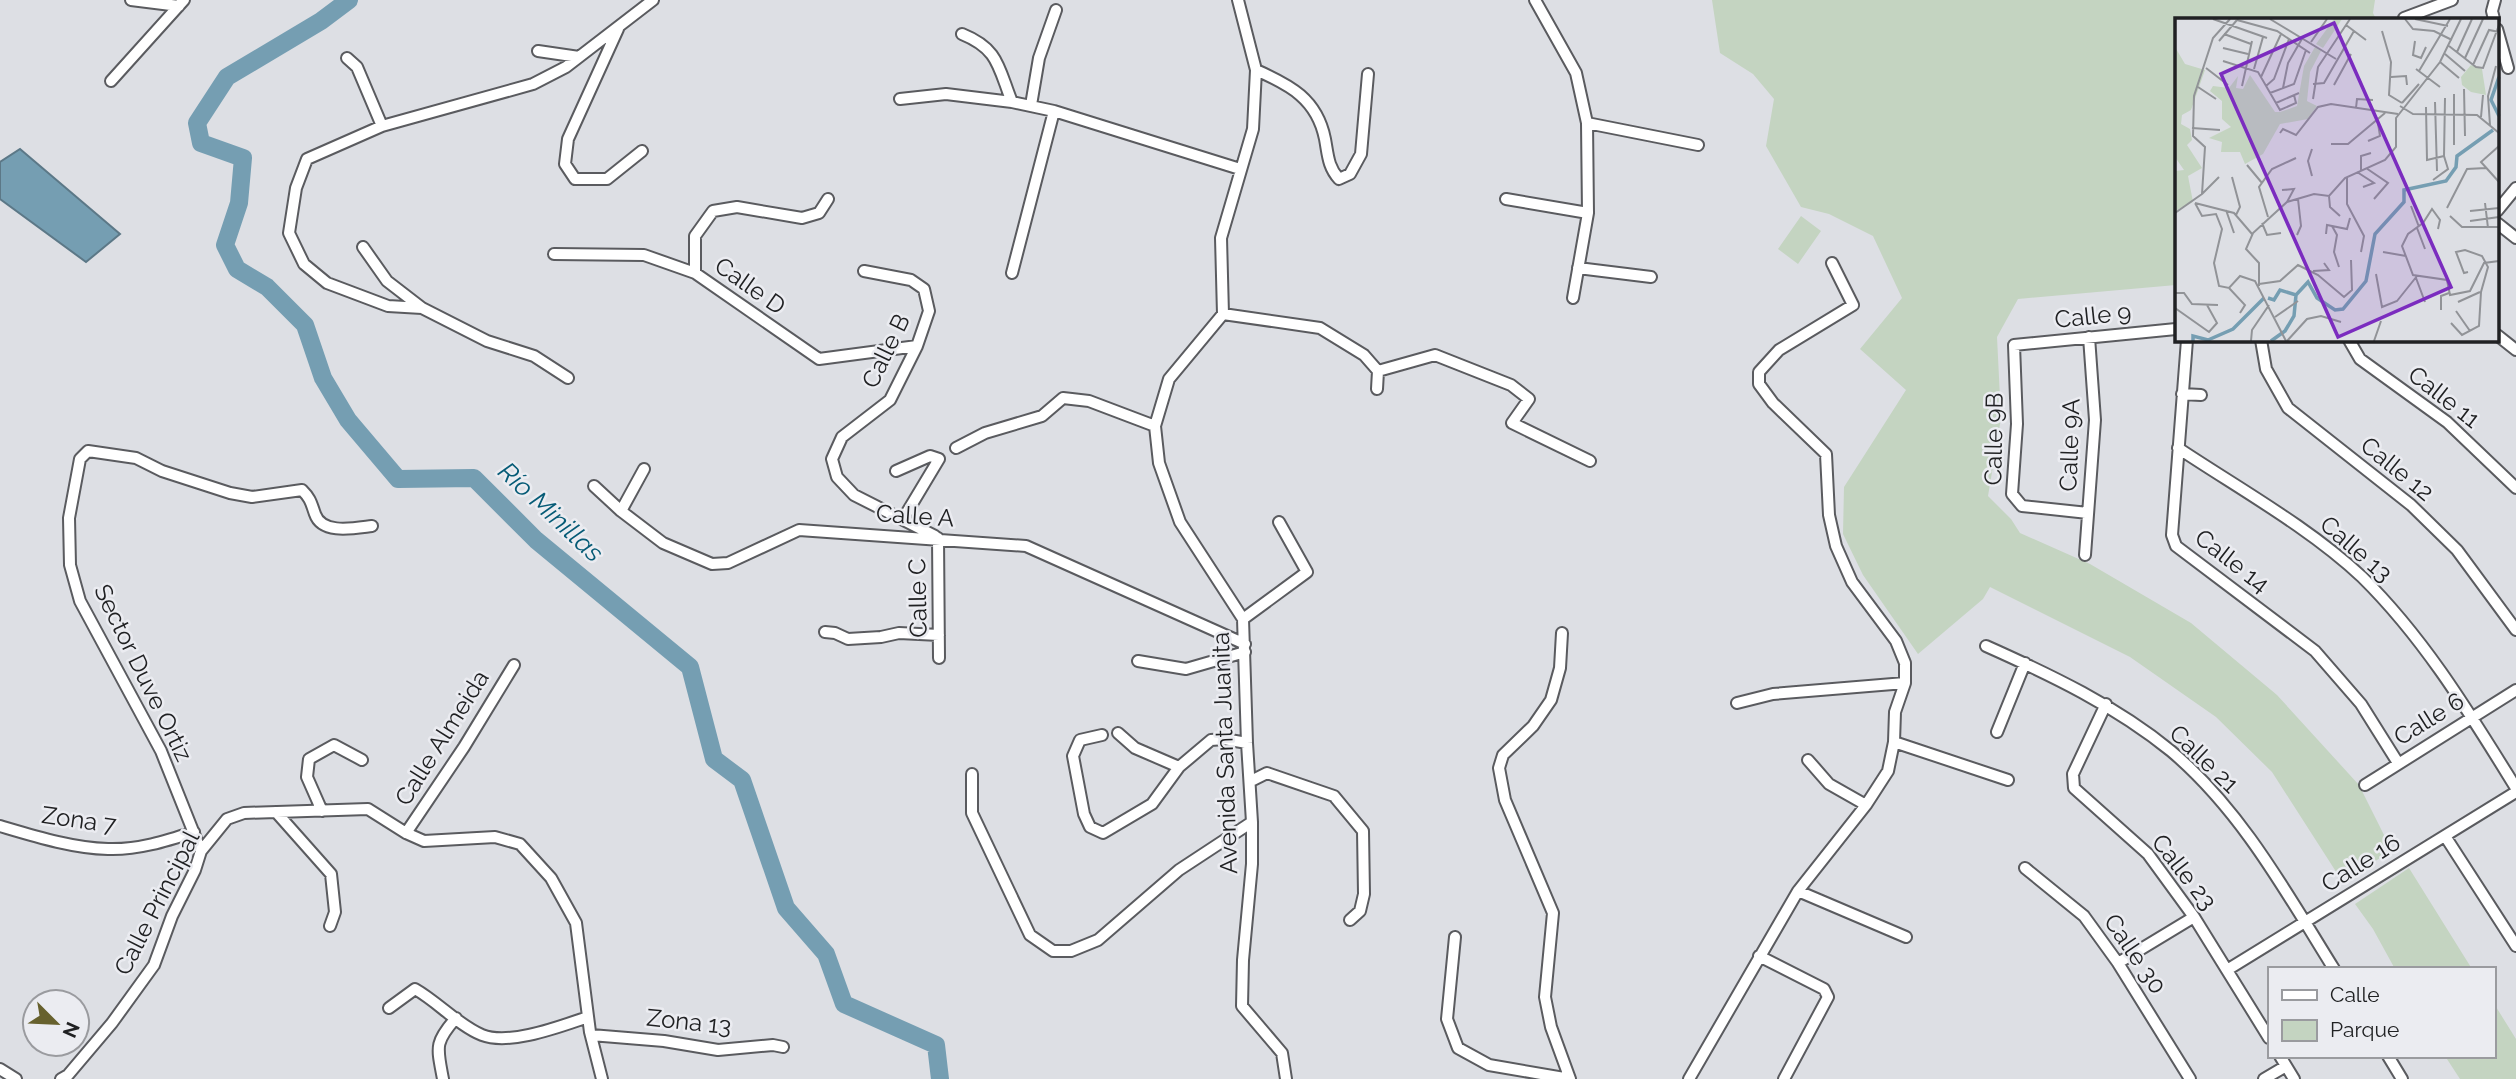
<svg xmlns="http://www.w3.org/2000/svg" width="2516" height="1079" font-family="Raleway,sans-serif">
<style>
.green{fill:#c4d4c1}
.water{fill:#759eb2;stroke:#5c7887;stroke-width:2}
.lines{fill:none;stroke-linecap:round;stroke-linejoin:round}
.river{stroke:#759eb2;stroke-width:18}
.minor-casing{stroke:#5a5b5f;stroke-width:14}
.minor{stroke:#fff;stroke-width:10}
.labels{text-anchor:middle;stroke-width:5;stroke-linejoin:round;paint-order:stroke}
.street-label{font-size:24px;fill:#202123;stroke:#ebecf1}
.water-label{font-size:26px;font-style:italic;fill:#065b76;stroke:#ebecf1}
.inset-river{fill:none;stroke:#759eb2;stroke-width:3.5}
.inset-road{fill:none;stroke:#919397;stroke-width:2}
.view{fill:#7b2cbf;fill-opacity:0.15;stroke:#7b2cbf;stroke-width:3.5}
.inset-edge{fill:none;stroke:#202123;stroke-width:3.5}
</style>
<rect width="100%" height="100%" fill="#dddfe4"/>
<path class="green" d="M1712,0h663l-2,13 3,6h-200v266l-158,14 -21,38 4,81 -13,78 23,23 9,14 70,31 101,59 86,72 82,90 33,66 -50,30 -70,-109 -56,-55 -86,-60 -140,-70 -7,12 -65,55 -55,-79 -20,-41 1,-47 62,-97 -46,-41 42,-51 -29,-62 -44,-22 -28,-7 -35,-61 8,-47 -21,-25 -33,-21z
M1801,216l20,15 -23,33 -20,-15z
M2409,868l63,101h-77l-22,-40 -18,-25z
M2493,1002l23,37v40h-56l-15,-23h48z"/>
<path class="water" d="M20,149l100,85 -34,28 -86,-63v-37z"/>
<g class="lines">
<path class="river" d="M349,0l-28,21 -94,56 -30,46 4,20 42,15 -4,45 -14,42 12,24 30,18 38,38 18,53 25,42 50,59 76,-1 62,62 154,127 24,92 28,21 44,128 40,46 18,50 92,41 4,34"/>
<defs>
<path id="minor" d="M131,0l48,6
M1238,0l18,70 -3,59 -32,109 2,76 -54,65 -14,47 4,37 21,59 63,97 4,124 5,79v42l-9,96 -1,46 40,47 4,26
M1535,0l41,73 11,50 1,90 -15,85
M2404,18l48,-18
M2494,19l-2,-8 3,-11
M618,29l-50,110 -3,25 10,15h32l35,-28
M2497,29l11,39
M962,34c37,15 36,33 50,68l42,9 186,58
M538,51l41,6
M347,58l10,9 25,59
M1256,70c34,15 61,29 69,69 3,16 3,28 14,40l11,-5 11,-20 7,-80
M111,81l73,-81
M900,99l46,-5 66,8
M1031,105l8,-47 17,-48
M1587,123l111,22
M1506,199l82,14
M2497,211l19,-23
M2497,223l19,15
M363,247l24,34 35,27
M554,254l90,1 51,18 124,86 98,-13
M1578,268l73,9
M864,271l47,9 13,9 5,22 -12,35 -27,54 -48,37 -10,22 5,18 17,18 81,41
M695,273v-37l18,-25 24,-4 65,11 17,-5 9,-14
M1012,273l42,-162
M1223,314l97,14 44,27 14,16 -1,18
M2497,335l19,15
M2187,340l-15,195 4,11 139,105 46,53 37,59
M2261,340l5,29 22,39 123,97 46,45 59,80
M2349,340l11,19 87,63 69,66
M1378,371l57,-16 76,30 18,14 -17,24 78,38
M568,378l-34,-22 -47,-15 -65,-33 -34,-2 -61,-23 -23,-19 -15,-31 7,-45 11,-29 75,-33 151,-42 33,-17 87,-67
M2182,394l19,1
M956,448l29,-15 57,-17 21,-18 26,3 66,25
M2178,448c60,40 132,80 184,129 63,62 108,137 154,211
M896,471l34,-15 9,3 -36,60
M594,486l27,25 42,32 49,21 16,-1 71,-33 227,16 219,98
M621,511l23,-42
M2088,513l-66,-7 -10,-12 5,-70 -3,-79 162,-16
M938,538l1,120
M2085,555l10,-135 -6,-83
M1243,619l64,-47 -28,-50
M825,632l10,1 13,6 33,-2 18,-4 40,2
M1562,633l-2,35 -9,32 -18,26 -30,29 -4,13 6,32 48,113 -8,84 6,30 19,52
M1986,646c65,29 130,60 185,105 70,59 115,141 163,218
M1138,661l48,8 59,-17
M1737,703l36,-9 132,-11
M2106,704l-33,70 1,14 74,66 46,63 75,121
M1997,732l28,-69
M1118,733l17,15 44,19
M1102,735l-22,5 -7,16 11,58 6,13 13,6 49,-29 27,-37 32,-27 13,-1 23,4
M1894,742l114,38
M1808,760l21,24 37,21
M972,774v39l58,122 23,16h18l27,-11 81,-70 73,-48
M1251,781l16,-8 67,23 29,35 1,63 -4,17 -10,9
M2365,785l151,-95
M322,811l-15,-34 2,-18 25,-14 28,15
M276,812l55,62 4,38 -5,14
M0,826c34,10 72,22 108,23 30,1 58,-8 86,-17
M406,833l58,-86 50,-82
M2445,836l71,110
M201,851l-40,-100 -81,-150 -10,-36 -1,-47 11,-59 8,-8 48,7 26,13 68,22 22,4 50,-7c9,9 9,13 13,24 7,21 40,14 57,12
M2025,868l59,48 34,47 72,116
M1798,891l108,46
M1455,937l-8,82 11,29 31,17 81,14
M1759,956l65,33 4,8 -44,82
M2118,963l76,-46
M2227,970l289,-178
M389,1008l26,-19c23,13 43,36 67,46 28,11 79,-9 106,-18
M591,1035l73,6 54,9 55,-5 10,2
M2280,1056l14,23
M2388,1056l14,23
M0,1069l16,10
M61,1079l7,-4 44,-52 42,-58 18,-49 23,-46 6,-19 26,-32 17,-6 124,-4 38,24 18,8 71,-4 25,7 31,34 25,45 14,109 12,47
M443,1079c-6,-32 -9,-36 13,-61
M1689,1079l109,-188 68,-86 22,-34 6,-29 1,-30 10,-29v-20l-9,-22 -44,-59 -16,-36 -7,-31 -3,-61 -53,-51 -14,-19v-12l20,-22 74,-45 -21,-42
M2264,1079l22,-13"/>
</defs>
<use href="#minor" class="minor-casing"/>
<use href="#minor" class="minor"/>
</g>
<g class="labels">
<g class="street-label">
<text transform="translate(750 286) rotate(35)" y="8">Calle D</text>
<text transform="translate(2093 316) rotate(-6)" y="8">Calle 9</text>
<text transform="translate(886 351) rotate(-64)" y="8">Calle B</text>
<text transform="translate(2444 397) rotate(38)" y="8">Calle 11</text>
<text transform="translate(1994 439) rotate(-89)" y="8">Calle 9B</text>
<text transform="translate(2070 445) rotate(-88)" y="8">Calle 9A</text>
<text transform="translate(2397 469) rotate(39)" y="8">Calle 12</text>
<text transform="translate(915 516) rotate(4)" y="8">Calle A</text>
<text transform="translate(2356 549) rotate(41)" y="8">Calle 13</text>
<text transform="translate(2232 561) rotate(38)" y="8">Calle 14</text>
<text transform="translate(918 598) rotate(-91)" y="8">Calle C</text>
<text transform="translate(143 673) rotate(64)" y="8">Sector Duve Ortiz</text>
<text transform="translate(2429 719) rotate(-32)" y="8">Calle 6</text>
<text transform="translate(442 738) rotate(-58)" y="8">Calle Almeida</text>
<text transform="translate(1225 753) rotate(-92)" y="8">Avenida Santa Juanita</text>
<text transform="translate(2204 759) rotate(44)" y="8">Calle 21</text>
<text transform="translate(79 820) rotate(8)" y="8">Zona 7</text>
<text transform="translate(2361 863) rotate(-32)" y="8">Calle 16</text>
<text transform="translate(2184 872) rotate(52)" y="8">Calle 23</text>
<text transform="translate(157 903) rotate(-63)" y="8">Calle Principal</text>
<text transform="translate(2135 954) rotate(56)" y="8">Calle 30</text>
<text transform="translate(689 1022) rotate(6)" y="8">Zona 13</text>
</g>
<g class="water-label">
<text transform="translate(551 512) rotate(43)" y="9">Río Minillas</text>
</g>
</g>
<g transform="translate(2175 18)">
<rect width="324" height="324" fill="#dddfe4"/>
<path d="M159,1h8l-19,29 -7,-4zM0,29l10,17 20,6 -14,40 -9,5 -1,9 9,5 2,11 -5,5 15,23 -14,8 5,26 -18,9v-40l9,-1 -9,-13zM140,29l6,4 -11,21 -3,29 10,5 -9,13 -28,5 -17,30 -18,10 -5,-12h-19l1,-10 -13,-4 22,-11 -9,-8v-18l-12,-10 3,-5 16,2 9,-12 -2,12 7,1 7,-14 25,37h5l17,-6 7,-40zM296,47l11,4 4,26 -15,-3 -9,-7 -1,-8z" fill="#c4d4c1"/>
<path class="inset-river" d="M324,59l-8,23 8,16M93,280l6,2 6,-10 16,5 12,-13 9,16 18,12 8,-1 23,-28 9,-47 29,-32v-12l42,-9 10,-14 1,-11 36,-26M18,323v-5l15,4 25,-11 31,-31M96,323l14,-10 9,-15 2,-21"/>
<path class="inset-road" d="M38,1l54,19M95,1l66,40M230,1l8,10 21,2 18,9M240,1l33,7M62,2l40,11 33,22M171,7l20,15M207,13l9,31 -2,33 13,8M49,16l27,10M44,23l18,-21M240,23l-2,14 8,3 5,-11M136,24l16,-23M274,28l27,21 7,1 16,-43M48,30l25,6M282,34l15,-33M270,36l20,17M290,40l18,-39M48,43l35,11 22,38 16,-7 -2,-8M265,44l19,16M298,47l16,-35 10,2M31,50l22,17M79,51l9,-32M241,51l24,18M244,53l31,-52M86,59l20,-43M216,59l15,-1 1,9M138,66l11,-1 30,-52M159,67l17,-31M67,68l10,-45M91,68l8,-7 15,-40M23,69l18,12M108,70l5,-25 15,-26M289,71l1,47M95,75l24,-9 12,-34M138,81l5,-32 32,-48M260,84l2,69M101,85l23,-10M227,85l17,-19M225,88l13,8 64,1 22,18M251,89l1,53 17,-4M181,90l1,-9 16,1M306,99l2,-22M315,107l-2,-29 8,-30M17,110l28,2M105,115l3,-4 13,6 22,-28 13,-3 67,10M193,123l12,-5 -2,-13M156,126h17l37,-31M279,127v-51M324,128l-18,16 18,20M137,131l-4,12 4,15M72,147l15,18M191,150l22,15 -14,16M186,152v-14l10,-3M182,154l17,11 -11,4M57,159l8,30 -4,8M172,159v27l17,32 -3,16M258,162l15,-11 -4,-13 1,-58M107,172l12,-1 -7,13M27,176l17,-17M154,178l1,11 10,9M20,185l7,13 14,-2 6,15 -8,34 5,23 10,2 11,-12 15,5 31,60M20,185l39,10 18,21M310,185l3,25M236,188l8,21M272,190l20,-39 19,-1M51,192l8,23M295,193l29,-3M0,195l27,-19 3,-47 -12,-11 1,-40 19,-58 17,-19M275,198l12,11h37M93,199l-9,-30 13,-18 24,-11M295,203l29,-4M87,205l5,12 14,-2M157,208l5,9 -3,17 5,15M242,210l8,21M263,211l2,-9 -8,-11 -9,14 -15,11 -6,12 11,29 34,5 3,15 20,-4 14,-28 15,-2M151,216l1,-9 20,4 3,-11M122,217l4,-9 -3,-27M208,234l23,4M138,253l16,-1 -5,-7M201,256l6,33 15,-6 20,-25M241,260l9,24M84,266l21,-3 18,-16 20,10 26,22 8,-7 -1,-30M84,268v-23l-13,-14 7,-16 34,-31 27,-8 15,2 16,-18 40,-18 11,-13v-29l44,-56 21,-43M54,270l16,17 -5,8M0,275h9l8,11 26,1M283,284l22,-10M0,290l34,24 8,-9 -10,-18M266,292v-14l8,-3M281,293l14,20M100,299l23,-16M276,305l11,12 17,-9 2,-34 7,-25 -6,-11 -17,-6 -9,2 8,21 4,-1M76,323l1,-11 17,-25M112,323l20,-22 14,-3 20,6M199,323l7,-20"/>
<path class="view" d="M159,5l117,264 -113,50 -117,-263z"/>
<rect width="324" height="324" class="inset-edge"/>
</g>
<rect x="2268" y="967" width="228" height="91" fill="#ebecf1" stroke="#9a9b9f" stroke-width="2"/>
<rect x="2282" y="990" width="35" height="10" fill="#ffffff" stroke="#9a9b9f" stroke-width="2"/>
<text x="2330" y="1002" font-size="21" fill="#202123">Calle</text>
<rect x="2282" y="1020" width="35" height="21" fill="#c4d4c1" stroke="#9a9b9f" stroke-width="2"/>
<text x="2330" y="1037" font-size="21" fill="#202123">Parque</text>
<g transform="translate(56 1023) rotate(114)"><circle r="33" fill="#ebecf1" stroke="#9a9b9f" stroke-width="2"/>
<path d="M0-5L12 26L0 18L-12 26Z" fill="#67612e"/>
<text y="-10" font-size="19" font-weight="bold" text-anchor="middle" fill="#202123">N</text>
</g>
</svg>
